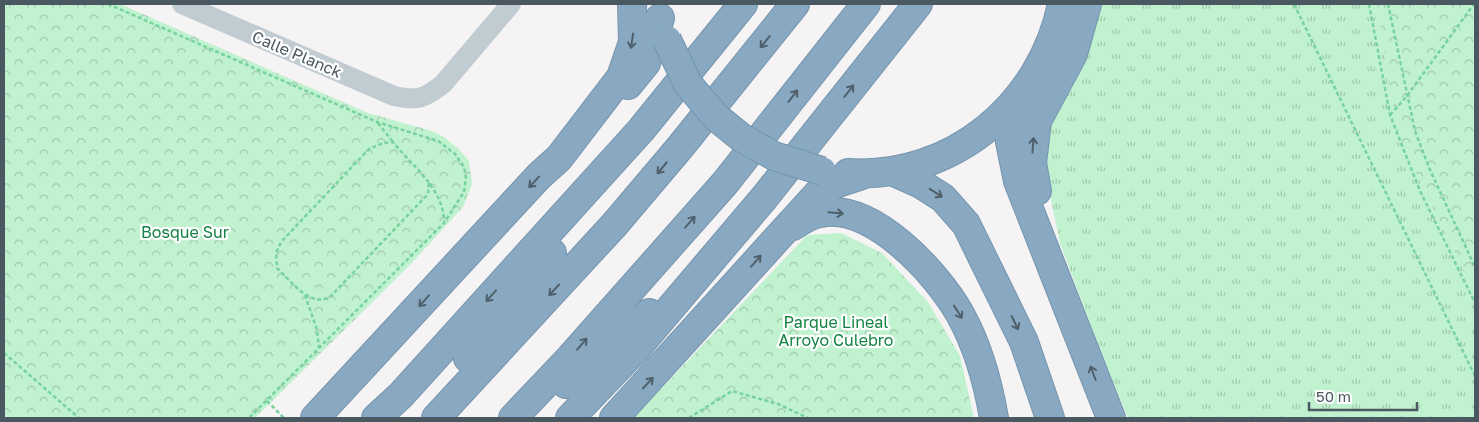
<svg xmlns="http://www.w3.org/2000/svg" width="1479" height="422" font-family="'Golos Text',sans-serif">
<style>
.grass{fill:url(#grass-tufts)}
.park{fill:url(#park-crowns)}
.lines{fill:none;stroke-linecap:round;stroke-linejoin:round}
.highway-casing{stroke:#7494ae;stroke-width:30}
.path{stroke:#77d39e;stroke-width:2.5;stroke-dasharray:4 2.5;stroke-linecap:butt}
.minor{stroke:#c0cbd2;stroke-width:20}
.highway{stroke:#89a9c2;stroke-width:28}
.highway-bridge-casing{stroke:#7494ae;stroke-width:30;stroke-linecap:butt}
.highway-bridge{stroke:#89a9c2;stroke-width:28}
.oneway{stroke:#4f606b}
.labels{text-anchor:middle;stroke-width:4.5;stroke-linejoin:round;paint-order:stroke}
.street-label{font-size:16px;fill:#495861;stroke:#fff}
.park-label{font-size:16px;fill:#138342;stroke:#fff}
</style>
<defs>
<pattern id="grass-tufts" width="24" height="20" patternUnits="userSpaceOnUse" patternTransform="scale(1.25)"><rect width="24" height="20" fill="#c1f2d0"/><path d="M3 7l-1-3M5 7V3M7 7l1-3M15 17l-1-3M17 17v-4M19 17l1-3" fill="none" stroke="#9fc7ac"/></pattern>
<pattern id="park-crowns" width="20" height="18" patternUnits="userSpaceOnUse" patternTransform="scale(1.25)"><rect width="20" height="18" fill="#c1f2d0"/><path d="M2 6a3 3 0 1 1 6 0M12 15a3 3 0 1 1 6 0" fill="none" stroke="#9fc7ac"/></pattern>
</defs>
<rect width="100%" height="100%" fill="#f5f3f3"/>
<path class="grass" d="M1097,4h378v414h-347l-26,-63 -42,-112 -14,-67 3,-50z"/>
<path class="park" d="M4,4h116l248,109 64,18 12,6 15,12 10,12 3,23 -9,23 -54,59 -154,152h-251z
M1377,4h98v288l-77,-156z
M841,233l41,20 46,49 32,54 14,62h-346l34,-30 145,-153z"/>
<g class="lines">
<defs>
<path id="highway" d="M628,85l18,-22 14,-45
M1015,103l-5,39 8,39 93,237
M892,171l29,13 22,14 23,26 58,118 26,76
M848,173c104,7 194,-69 214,-169
M1037,191l-5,-28 5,-42 36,-67 14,-50
M793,226c9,-6 16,-11 27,-13 52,-11 117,60 140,101 18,32 28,69 34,104
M468,358l84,-105
M566,384l83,-71
M315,418l224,-242 20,-18 62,-81 12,-35 -1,-38
M376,418l25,-23 240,-265 102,-126
M436,418l179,-194 66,-78 114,-142
M513,418l57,-60 155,-175 141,-179
M570,418l65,-68 129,-152 154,-194
M614,418l209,-230 42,-14"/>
</defs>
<use href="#highway" class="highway-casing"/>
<path class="path" d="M108,4l269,118 61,19 17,13 9,13 2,10 -2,15 -20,31 -195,195
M1294,4l181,372
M1369,4l21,111 30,76 55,112
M1388,4l27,127 15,39 45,97
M1390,115l17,-19 67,-92
M378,123l15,19
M429,183l-1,11 -98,103c-20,11 -39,-16 -53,-29l-1,-15 5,-11 88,-93 14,-6 10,-1c20,25 50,46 51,79
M305,295l12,35 2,18
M4,353l75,65
M267,401l17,17
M689,418l43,-27 46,13 30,14"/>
<path class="minor" d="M182,4l212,92c23,5 30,3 49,-12l68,-80"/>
<use href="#highway" class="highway"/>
<defs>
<path id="highway-bridge" d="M667,40l21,44 28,33 26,21 32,18 48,15"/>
</defs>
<use href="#highway-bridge" class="highway-bridge-casing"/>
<use href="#highway-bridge" class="highway-bridge"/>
</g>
<defs><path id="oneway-shaft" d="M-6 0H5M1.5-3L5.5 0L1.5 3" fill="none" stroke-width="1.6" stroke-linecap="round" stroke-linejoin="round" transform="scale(1.25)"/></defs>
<g class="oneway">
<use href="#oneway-shaft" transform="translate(632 41) rotate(99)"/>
<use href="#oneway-shaft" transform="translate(765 42) rotate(129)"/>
<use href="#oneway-shaft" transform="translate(849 91) rotate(-52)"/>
<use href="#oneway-shaft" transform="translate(793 96) rotate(-52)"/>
<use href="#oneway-shaft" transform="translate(1033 145) rotate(-86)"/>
<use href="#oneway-shaft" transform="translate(662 168) rotate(130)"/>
<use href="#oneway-shaft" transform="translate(534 182) rotate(133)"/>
<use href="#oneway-shaft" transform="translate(936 193) rotate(33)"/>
<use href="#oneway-shaft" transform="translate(836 213) rotate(5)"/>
<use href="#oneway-shaft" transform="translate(690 222) rotate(-49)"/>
<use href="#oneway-shaft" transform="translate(756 261) rotate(-49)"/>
<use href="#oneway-shaft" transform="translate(554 290) rotate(133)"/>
<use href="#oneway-shaft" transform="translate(491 296) rotate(132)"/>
<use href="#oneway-shaft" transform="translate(424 301) rotate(132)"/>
<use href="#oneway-shaft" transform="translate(958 312) rotate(58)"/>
<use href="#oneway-shaft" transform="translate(1015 323) rotate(64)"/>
<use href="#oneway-shaft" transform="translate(582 344) rotate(-49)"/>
<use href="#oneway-shaft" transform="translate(1093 373) rotate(-111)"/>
<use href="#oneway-shaft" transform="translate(648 383) rotate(-47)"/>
</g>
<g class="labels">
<g class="street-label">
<text transform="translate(297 54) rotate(23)" y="6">Calle Planck</text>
</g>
<g class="park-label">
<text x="185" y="238">Bosque Sur</text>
<text x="836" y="328">Parque Lineal<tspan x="836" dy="18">Arroyo Culebro</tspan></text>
</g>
</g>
<rect width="1479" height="422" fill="none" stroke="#495861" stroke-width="10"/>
<path d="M1309 402v8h108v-8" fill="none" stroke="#495861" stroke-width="2.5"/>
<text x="1316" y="402" font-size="15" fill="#495861" stroke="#ffffff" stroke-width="4" paint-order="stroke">50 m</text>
</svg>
